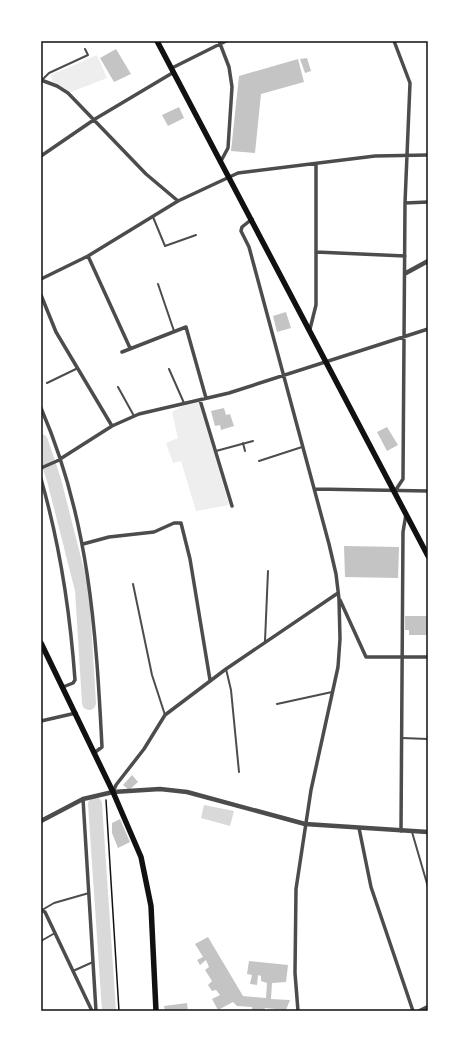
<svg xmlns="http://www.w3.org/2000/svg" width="469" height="1052" font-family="'Sofia Sans Condensed',sans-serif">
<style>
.green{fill:#eee}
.water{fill:#d9d9d9}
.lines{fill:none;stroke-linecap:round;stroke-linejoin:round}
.river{stroke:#d9d9d9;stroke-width:14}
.building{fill:#c4c4c4}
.path{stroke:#111;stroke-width:1.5}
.service{stroke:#4c4c4c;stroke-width:2}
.minor{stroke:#4c4c4c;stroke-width:3.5}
.tertiary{stroke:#4c4c4c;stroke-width:4.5}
.primary{stroke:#111;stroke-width:5.5}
.neatline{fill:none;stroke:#111;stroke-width:1.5}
</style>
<rect width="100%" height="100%" fill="#fff"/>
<path class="green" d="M97,55l10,23 -36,14 -19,-11 -1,-6z
M199,402l30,103 -33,6 -15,-50 -8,2 -7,-20 12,-5 -6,-26 11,-6z"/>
<path class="water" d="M204,805l30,6 -4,15 -29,-8z"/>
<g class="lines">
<path class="river" d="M41,441l13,39 28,110 7,113
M95,804l14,207"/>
</g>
<path class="building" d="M116,49l15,25 -17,8 -14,-24z
M307,58l4,13 -6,2 -5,-14z
M298,59l6,23 -43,12 -6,59 -24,-2 8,-75z
M179,107l5,11 -16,8 -6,-11z
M286,312l5,16 -14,4 -4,-16z
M224,408l2,7 4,-1 4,12 -13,4 -1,-5 -5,1 -4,-15z
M387,427l11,18 -11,6 -10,-19z
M344,546l55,1 -1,31 -53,-1z
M405,616h23v19h-19v-5h-4z
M132,775l6,7 -9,8 -6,-5z
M120,819l10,23 -12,6 -6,-15v-10z
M208,937l35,59 23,2 1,-15 -6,-2v-5l-3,-1 -1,10 -7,-1 2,-9 -5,-1 2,-13 39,4 -2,17 -14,1 -1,16 19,1 -4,10 -21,-2 -1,3h-12v-4l-15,-1 -4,-4 -15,8 -6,-11 8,-4 -4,-5 -4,1 -4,-6 4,-4 -7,-11 4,-3 -3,-7 -6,5 -3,-5 6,-3 -8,-13z
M187,1003l1,8h-23l-1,-5z"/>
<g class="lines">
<path class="path" d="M106,800l13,211"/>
<path class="service" d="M42,80l7,-7 39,-18 -3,-6
M153,217l12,29 31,-11
M158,284l16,47
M169,369l15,34
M47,383l31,-15
M118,387l16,29
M243,443l2,8
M216,451l37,-10
M259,461l43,-14
M133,584l19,91 13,40
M265,641l3,-70
M226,669l5,21 8,82
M277,704l55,-12
M402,738l26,1
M412,832l16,55
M42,910l12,-7 35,-10
M41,941l14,-8
M73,971l20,-9"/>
<path class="minor" d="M219,41l10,26 3,20 -4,61 -7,13
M394,41l16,42 -5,120 -2,276 -8,12
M172,68l54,-27
M41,80l16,6 11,7 78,81 32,27
M41,156l54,-37 79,-47
M405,203l23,-1
M252,219l-10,8 -1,4 8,16 80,297 7,30 3,25 1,40 -2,28 -27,123 -15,99 -1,84 3,38
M316,252l89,4
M88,256l42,92
M41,279l47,-23 90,-55 60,-28 137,-17 53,-1
M41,295l15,37 56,94
M310,329l6,-24v-141
M122,352l64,-25 20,71
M200,400l32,106
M41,408c48,111 55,221 61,339l-8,6
M41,468l16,-7 55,-35 27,-12 90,-21 199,-64
M41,479c19,66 29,132 34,201l-2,3 -10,4
M315,489l113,2
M83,544l26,-7 45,-5 20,-9h7l9,36 20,121
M340,600l26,57h62
M41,721l35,-8
M113,792l3,-7 28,-36 21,-34 61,-46 112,-76
M83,799l13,212
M359,828l12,59 42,124
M401,831l2,-299 3,-18
M41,910l4,2 47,99"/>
<path class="tertiary" d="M406,273l22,-12
M41,821l42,-22 30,-7 47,-3 27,3 118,32 123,8
M420,1011l8,-4"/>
<path class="primary" d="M157,41l271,515
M41,643l72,149 28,65 10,49 5,105"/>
</g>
<rect width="469" height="1052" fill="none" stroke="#ffffff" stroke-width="84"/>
<rect x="42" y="42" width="385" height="968" class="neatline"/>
</svg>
